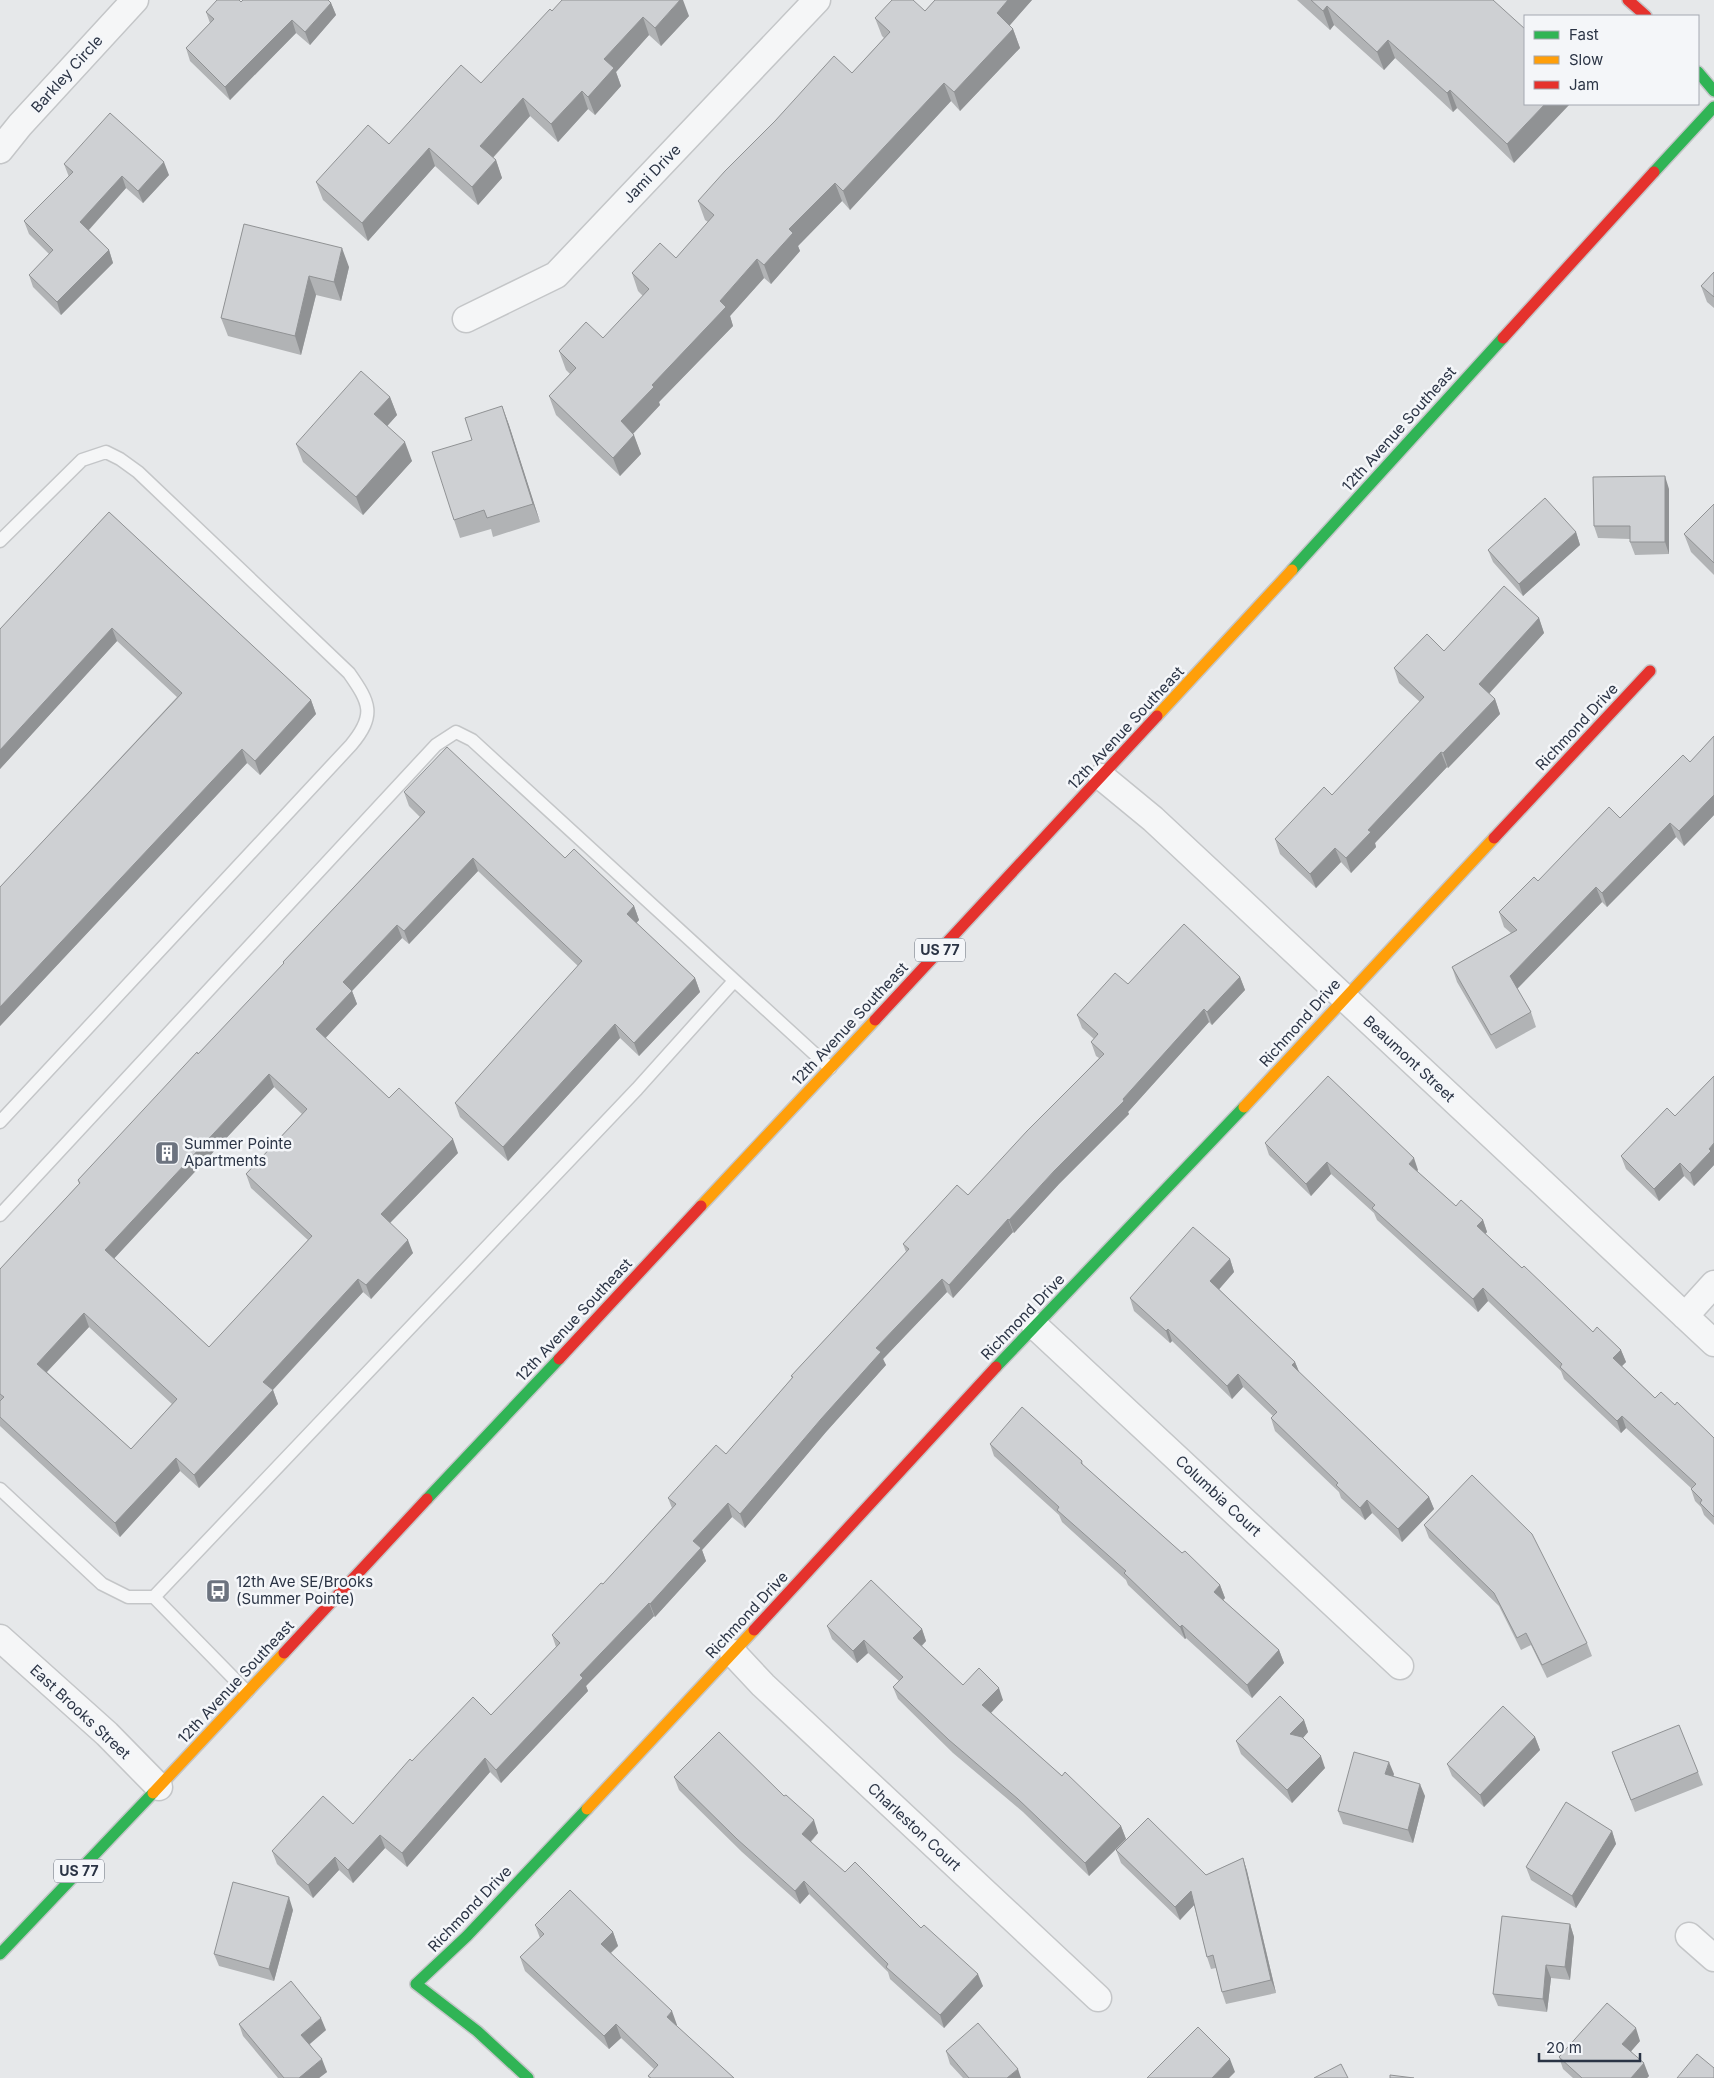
<svg xmlns="http://www.w3.org/2000/svg" width="1714" height="2078" font-family="Inter,sans-serif">
<style>
.lines{fill:none;stroke-linecap:round;stroke-linejoin:round}
.lane-casing{stroke:#c4c6c8;stroke-width:15}
.street-casing{stroke:#c4c6c8;stroke-width:29}
.fast-casing{stroke:#c4c6c8;stroke-width:14}
.slow-casing{stroke:#c4c6c8;stroke-width:14}
.jam-casing{stroke:#c4c6c8;stroke-width:14}
.lane{stroke:#f5f6f7;stroke-width:12}
.street{stroke:#f5f6f7;stroke-width:26}
.fast{stroke:#30b455;stroke-width:11}
.slow{stroke:#ff9f0a;stroke-width:11}
.jam{stroke:#e5322d;stroke-width:11}
.wall{fill:#b1b3b5;fill-rule:evenodd}
.shaded-wall{fill:#909294}
.building{fill:#ced0d3;stroke:#909294;fill-rule:evenodd}
.labels{text-anchor:middle;stroke-width:5;stroke-linejoin:round;paint-order:stroke}
.shield{fill:#f4f6f9;stroke:#676e7b;stroke-width:1}
.shield-label{font-size:14px;font-weight:bold;fill:#2b3445}
.street-label{font-size:15px;fill:#2b3445;stroke:#f4f6f9}
.poi-label{font-size:15px;fill:#2b3445;stroke:#f4f6f9;text-anchor:start}
</style>
<rect width="100%" height="100%" fill="#e6e8ea"/>
<g class="lines">
<defs>
<path id="lane" d="M0,541l82,-81 24,-8 14,7 18,13 211,201c21,30 27,42 2,72l-351,377
M0,1215l436,-470 20,-13 16,8 358,328
M0,1489l102,95 26,13h26l483,-508 97,-108
M154,1597l93,95"/>
<path id="street" d="M0,150l20,-25 115,-125
M466,319l90,-44 261,-275
M1102,777l51,42 561,524
M1685,1316l29,-32
M1035,1326l365,340
M0,1638l107,96 52,53
M733,1653l30,32 335,313
M1689,1936l25,22"/>
<path id="fast" d="M1698,72l16,19
M1654,172l60,-65
M1292,570l211,-232
M996,1367l248,-260
M427,1499l132,-140
M0,1954l153,-161
M528,2078l-51,-47 -61,-47 51,-48 120,-127"/>
<path id="slow" d="M1157,716l135,-146
M1244,1107l250,-269
M701,1206l174,-186
M153,1793l131,-140
M587,1809l167,-179"/>
<path id="jam" d="M1628,0l18,16
M1503,338l151,-166
M1494,838l156,-167
M875,1020l282,-304
M559,1359l142,-153
M754,1630l242,-263
M284,1653l143,-154"/>
</defs>
<use href="#lane" class="lane-casing"/>
<use href="#street" class="street-casing"/>
<use href="#fast" class="fast-casing"/>
<use href="#slow" class="slow-casing"/>
<use href="#jam" class="jam-casing"/>
<use href="#lane" class="lane"/>
<use href="#street" class="street"/>
<use href="#fast" class="fast"/>
<use href="#slow" class="slow"/>
<use href="#jam" class="jam"/>
</g>
<path class="wall" d="M935,0h97l-23,25 4,4 7,19 -60,63 -9,-10 -101,109 -8,-9 -44,45 2,5 -29,33 -7,-6 -34,38 3,10 -74,76 1,3 -27,29 8,20 -21,22 -64,-61 -7,-19 21,-22 -4,-4 -7,-19 44,-13 40,-42 -5,-5 -6,-18 44,-15 32,-36 -3,-2 -7,-19 154,-128 32,-35 -2,-2 -7,-18 50,-7z
M1297,0h196l21,163 -57,-55 -4,4 -58,-54 -11,12 -50,-45 -4,5z
M241,2l90,1 5,12 -26,30 -14,-12 -66,67 -40,-39 -4,-13 24,-25 -4,-11z
M552,11l137,5 -28,30 -12,-11 -33,37 5,14 -26,29 -7,-6 -30,33 -28,-26 -37,42 3,2 6,18 -24,27 -43,-39 -67,75 -45,-41 -7,-18 73,-38 92,-61z
M64,164l105,11 -26,28 -17,-15 -37,42 20,20 4,13 -52,52 -28,-28 -4,-12 20,-21 -20,-20 -5,-13 45,-44z
M244,224l105,43 -8,34 -25,-6 -15,60 -73,-19 -7,-18z
M1714,272v36l-7,-6 -6,-16z
M390,397l7,18 -10,11 25,35 -49,54 -60,-53 -7,-18z
M502,406l7,19 31,97 -47,15 -2,-8 -31,9 -6,-18 18,-80z
M1669,489v65l-34,1 -5,-13v-3l-32,-1 -4,-12z
M1714,504v71l-23,-23 -7,-18z
M109,512l202,188 5,14 -56,61 -13,-12 -247,263v-139l177,-190 -60,-56 -117,128v-140z
M1576,532l4,13 -57,51 -30,-34 -5,-12z
M1539,618l5,15 -55,61 6,5 5,15 -52,54 -1,-1 -72,76 1,4 -25,26 -10,-11 -25,26 -36,-34 -5,-15 57,-44 88,-93 -21,-19 -5,-15z
M1714,736v79l-30,31 -8,-9 -69,70 -5,-5 -85,87 14,23 5,15 -40,22 -39,-67 -5,-15 59,-34 -7,-6 -5,-15 39,-31 82,-63 70,-56z
M404,792l161,66 69,48 5,14 -3,3 59,55 5,14 -61,64 -19,-18 -112,123 -48,-44 -5,-14 123,-137 -100,-95 -69,73 -7,-6 -50,53 5,13 -32,34 64,60 69,55 -68,70 23,30 -42,46 -8,-7 -90,98 5,14 -79,84 -19,-17 -60,66 -120,-111v-157l79,-85 -1,-4 206,-216 -1,-2 137,-145 -11,-11zM274,1087l28,27 -56,60 5,14 57,52 -99,107 -95,-89zM89,1327l83,77 -41,45 -84,-77z
M1240,977l5,13 -33,35 -3,-3 -81,90 1,2 -70,70 -45,49 -1,-1 -60,66 -6,-6 -64,67 3,6 -60,67 -81,96 -13,-11 -30,33 4,11 -51,56 -1,-1 -68,70 2,5 -87,92 -11,-11 -83,95 -22,-19 -32,35 -14,-13 -26,28 -36,-34 -5,-13 81,-27 59,-63 79,-46 65,-68 -4,-12 51,-51 69,-76 -4,-10 58,-44 66,-76 -1,-2 115,-124 -3,-8 65,-49 131,-137 -3,-2 -5,-14 3,-3 -12,-11 -5,-13 51,-31z
M1714,1076v89l-20,21 -10,-10 -25,25 -33,-32 -5,-13 54,-40z
M1265,1143l153,27 -1,1 39,35 27,14 4,12 -2,2 108,98 28,18 5,12 -4,4 33,32 20,7 39,33v87l-10,-10 -3,-8 -6,-6 -4,-12v-1l-65,-60 -5,5 -57,-54 -3,-8 -73,-70 -10,11 -101,-92 -3,-7 -43,-39 -20,22 -42,-41z
M1230,1259l4,13 -15,17 76,73 4,10 130,125 5,12 -32,33 -30,-29 -7,7 -24,-22 -2,-6 -64,-61 -4,-13 2,-2 -30,-29 -11,12 -60,-58 -2,2 -36,-32 -4,-13z
M990,1444l92,17 1,4 99,88 38,32 5,13 -2,2 56,50 5,13 -32,35 -66,-60 -1,1 -57,-54 -2,-5 -64,-58 -3,-7 -65,-59z
M1424,1525l163,118 5,13 -45,22 -16,-33 -10,5 -22,-44 -70,-68z
M827,1626l95,3 4,12 -4,5 41,39 40,15 -12,13 71,63 59,50 5,13 -37,37 -66,-64 -70,-59 -55,-54 -5,-12 6,-6 -31,-28 -11,10 -25,-24z
M1304,1720l4,12 -5,6 22,30 -33,35 -51,-49 -5,-13z
M1535,1737l5,13 -56,57 -32,-31 -5,-12z
M1612,1752l86,20 5,13 -68,27z
M1394,1774l-1,2 32,20 -12,47 -70,-19 -5,-13z
M674,1777l144,56 -7,9 34,30 76,56 62,58 -39,42 -54,-49 -2,-7 -79,-78 -9,10 -58,-52 -63,-62z
M1612,1831l4,13 -40,64 -45,-28 -5,-13z
M1116,1850l90,25 37,-17 4,13 29,122 -50,11 -4,-12 -6,-24 -5,1 -4,-12 -13,-52 -14,15 -59,-57z
M293,1910l-19,71 -55,-15 -5,-12z
M1570,1924l4,13 -4,43 -19,-2 -4,34 -49,-6 -5,-12z
M535,1925l78,7 5,14 -7,7 66,72 -1,1 58,52h-85l-1,-2 6,-7 -33,-31 -12,11 -84,-78 -5,-14 20,-19z
M239,2024l87,6 -16,14 17,28 -8,6h-41l-35,-42z
M1640,2041l-9,10 18,25 -2,2h-74l-10,-9 -4,-12z
M946,2051l75,27h-58l-13,-14z"/>
<path class="shaded-wall" d="M680,0h3l6,16 -28,30 -6,-18z
M1008,0h24l-28,32 -7,-19z
M331,3l5,12 -26,30 -5,-13z
M1327,6l7,19 -4,5 -7,-19z
M643,17l6,18 -33,37 5,14 -26,29 -7,-18 16,-38z
M292,20l4,13 -66,67 -5,-13z
M1013,29l7,19 -60,63 -6,-19z
M1388,40l7,18 -11,12 -7,-18z
M944,83l7,18 -101,109 -7,-19z
M1450,90l7,18 -4,4 -6,-19z
M582,91l6,18 -30,33 -7,-18z
M523,98l7,18 -43,48 -7,-18z
M1545,104h25l-56,59 -7,-19z
M429,148l6,18 -67,75 -6,-18z
M496,160l6,18 -24,27 -6,-18z
M164,162l5,13 -26,28 -5,-12z
M122,176l4,12 -41,46 -5,-12z
M835,183l7,18 -44,45 2,5 -29,33 -7,-19 25,-36z
M342,248l7,19 -8,34 -7,-19z
M109,250l4,13 -52,52 -4,-13z
M757,259l7,19 -34,38 3,10 -74,76 1,3 -33,35 -6,-19 31,-36 68,-84z
M309,276l7,19 -15,60 -6,-19z
M390,397l7,18 -16,18 -7,-19z
M502,406l7,19 31,97 -7,-18z
M634,435l7,19 -21,22 -7,-18z
M405,442l7,19 -49,54 -7,-18z
M1665,476l4,13v65l-4,-12z
M1576,532l4,13 -57,51 -4,-12z
M1539,618l5,15 -60,66 -5,-15z
M112,628l5,13 -117,128v-19z
M1495,699l5,15 -52,54 -5,-15z
M311,700l5,14 -56,61 -5,-14z
M242,749l5,14 -247,263v-19z
M1441,752l6,15 -72,76 1,4 -25,26 -5,-15 22,-28z
M1714,795v20l-30,31 -5,-15z
M1670,823l6,14 -69,70 -5,-14z
M1335,848l6,14 -25,26 -6,-14z
M473,858l5,13 -69,73 -5,-13z
M1596,887l6,15 -87,89 -5,-15z
M634,906l5,14 -7,8 -5,-14z
M397,925l5,13 -50,53 5,13 -36,39 -5,-14 27,-47z
M1240,977l5,13 -33,35 -5,-13z
M695,978l5,14 -61,64 -5,-13z
M1204,1009l5,13 -81,90 1,2 -70,70 -45,49 -5,-13z
M615,1024l5,14 -112,123 -5,-14z
M269,1074l5,13 -164,176 -5,-13z
M453,1139l5,14 -72,74 -5,-13z
M1714,1143v22l-20,21 -4,-13z
M1414,1158l4,12 -5,6 -4,-12z
M1327,1162l4,12 -20,22 -5,-12z
M1680,1163l4,13 -25,25 -5,-12z
M1008,1219l5,13 -60,66 -4,-13z
M1483,1220l4,12 -6,7 -4,-13z
M408,1240l5,13 -42,46 -5,-14z
M1230,1259l4,13 -19,22 -5,-13z
M358,1279l5,13 -95,103 -5,-13z
M942,1279l5,13 -64,67 3,6 -60,67 -81,96 -5,-14 136,-166z
M1483,1288l5,13 -10,11 -5,-13z
M84,1313l5,14 -47,50 -5,-13z
M1168,1329l4,12 -2,2 -4,-12z
M1621,1350l5,12 -8,8 -5,-12z
M1295,1362l5,12 -8,-9z
M1238,1374l5,13 -11,12 -5,-13z
M273,1390l5,14 -79,84 -5,-13z
M1622,1416l4,12 -5,5 -4,-12z
M176,1458l4,13 -60,66 -5,-14z
M1429,1497l5,12 -32,33 -4,-13z
M1367,1500l5,13 -7,7 -5,-12z
M728,1503l4,14 -30,33 4,11 -51,56 -5,-13 43,-63z
M1220,1585l5,13 -6,6 -5,-12z
M649,1603l5,13 -68,70 2,5 -87,92 -5,-13 84,-95z
M1182,1625l4,13 -1,1 -5,-12z
M922,1629l4,12 -9,9 -4,-12z
M864,1640l4,13 -11,10 -4,-12z
M1279,1650l5,13 -32,35 -5,-13z
M999,1688l4,12 -16,17 -5,-12z
M1304,1720l4,12 -13,15 -5,-13z
M1535,1737l5,13 -56,57 -4,-12z
M1321,1756l4,12 -33,35 -5,-13z
M485,1758l5,14 -83,95 -5,-14z
M1389,1762l5,12 -4,13 -5,-13z
M1420,1784l5,12 -12,47 -5,-13z
M814,1820l4,13 -12,13 -4,-12z
M1121,1826l5,13 -37,37 -4,-13z
M1612,1831l4,13 -40,64 -4,-12z
M380,1835l5,13 -32,35 -5,-13z
M335,1857l4,13 -26,28 -5,-13z
M1243,1858l4,13 29,122 -5,-13z
M804,1881l5,13 -9,10 -5,-13z
M1191,1891l5,12 -16,17 -5,-13z
M289,1897l4,13 -19,71 -5,-12z
M1570,1924l4,13 -4,43 -5,-13z
M613,1932l5,14 -12,11 -5,-13z
M1546,1965l5,13 -4,34 -4,-13z
M978,1974l5,12 -39,42 -4,-13z
M672,2011l5,14 -5,6 -5,-14z
M321,2018l5,12 -20,17 -5,-12z
M616,2024l5,14 -12,11 -5,-13z
M1636,2028l4,13 -13,15 -5,-12z
M322,2059l5,13 -8,6h-20z
M1230,2059l5,13 -6,6h-17z
M1644,2063l5,13 -2,2h-16z
M1018,2069l3,9h-14z"/>
<path class="building" d="M217,0h22l2,2 2,-2h85l3,3 -26,29 -13,-12 -67,67 -39,-39 28,-29 -8,-7z
M562,0h118l-25,28 -12,-11 -39,42 10,9 -26,29 -6,-6 -31,33 -28,-26 -43,48 16,14 -24,27 -43,-39 -67,75 -46,-41 52,-57 21,19 72,-79 20,18 69,-74 2,2z
M892,0h21l12,11 10,-11h73l-11,13 16,16 -59,63 -10,-9 -101,108 -8,-8 -46,46 4,4 -29,32 -7,-6 -37,42 6,6 -74,78 2,2 -33,34 13,14 -21,23 -64,-62 27,-28 -17,-17 27,-29 17,16 46,-49 -17,-16 28,-30 16,15 38,-43 -16,-14 27,-30 50,-50 59,-65 18,17 38,-41 -15,-14z
M1311,0h182l32,29v75h20l-38,40 -57,-54 -3,3 -59,-53 -11,12 -50,-46 -4,5z
M110,113l54,49 -26,29 -16,-15 -42,46 29,28 -52,52 -28,-27 24,-25 -29,-29 49,-49 -9,-8z
M244,224l98,24 -8,34 -25,-6 -14,60 -74,-18z
M1714,272v25l-13,-11z
M361,371l29,26 -16,17 31,28 -49,55 -60,-53z
M502,406l31,98 -46,14 -3,-8 -30,10 -22,-68 40,-12 -7,-22z
M1665,476v66h-35v-16h-36l-1,-49z
M1545,498l31,34 -57,52 -31,-34z
M1714,504v59l-30,-29z
M109,512l202,188 -56,61 -13,-12 -242,258v-120l182,-194 -70,-65 -112,122v-121z
M1504,586l35,32 -60,66 16,15 -52,54 -2,-1 -73,78 3,2 -25,26 -11,-10 -25,26 -35,-35 49,-52 8,8 92,-98 -30,-29 33,-34 17,17z
M1714,736v59l-35,36 -9,-8 -68,70 -6,-6 -86,89 21,36 -40,23 -39,-68 65,-37 -18,-18 35,-35 4,4 71,-74 11,11 63,-63 7,7z
M447,747l118,111 9,-9 60,57 -7,8 68,64 -61,65 -19,-19 -112,123 -48,-44 127,-142 -109,-103 -69,73 -7,-6 -54,57 9,9 -36,38 73,69 10,-10 54,51 -72,75 27,26 -42,45 -8,-6 -95,103 10,8 -79,85 -18,-17 -61,65 -115,-106v-16l4,-4 -4,-3v-125l80,-86 -2,-3 119,-128 1,2 86,-91 -1,-1 142,-150 -21,-20zM269,1074l38,35 -61,65 66,62 -103,111 -104,-97zM84,1313l93,86 -46,50 -94,-85z
M1184,924l56,53 -33,35 -3,-3 -81,90 1,2 -70,70 -45,49 -1,-1 -59,66 -7,-6 -66,69 5,4 -60,67 -81,95 -12,-11 -35,38 8,7 -51,56 -1,-1 -69,72 3,3 -87,92 -11,-12 -83,95 -22,-18 -32,35 -13,-13 -27,28 -36,-34 51,-55 30,28 57,-65 2,2 61,-64 18,18 69,-72 -8,-8 49,-52 2,1 73,-80 -8,-6 48,-53 10,9 67,-77 -2,-1 118,-127 -6,-5 54,-59 11,10 59,-64 77,-77 -13,-12 7,-8 -21,-19 38,-42 13,11z
M1328,1076l86,82 -5,6 47,42 5,-6 22,20 -6,6 45,42 2,-2 69,66 4,-5 24,23 -8,8 42,40 6,-6 14,13 2,-3 37,36v79l-14,-14 2,-3 -11,-11 5,-5 -74,-68 -5,5 -57,-54 2,-3 -79,-76 -10,11 -101,-91 3,-3 -48,-43 -21,22 -41,-41z
M1714,1076v67l-5,6 2,2 -21,22 -10,-10 -26,26 -33,-33 46,-48 8,8z
M1193,1227l37,32 -20,22 85,81 -3,3 137,132 -31,32 -31,-29 -7,8 -24,-23 2,-2 -67,-65 6,-6 -39,-38 -11,12 -59,-57 -2,2 -36,-33z
M1022,1407l60,54 -1,2 101,90 3,-2 35,34 -6,7 65,58 -32,35 -65,-60 -2,2 -56,-54 2,-2 -69,-61 2,-3 -69,-63z
M1472,1475l60,59 55,109 -45,22 -16,-32 -9,5 -23,-45 -70,-68z
M871,1580l51,49 -9,9 50,47 16,-17 20,20 -17,17 80,71 3,-4 56,54 -36,37 -67,-64 -69,-59 -56,-53 10,-10 -39,-37 -11,11 -26,-25z
M1280,1696l24,24 -14,14 12,3 19,19 -34,34 -51,-49z
M1503,1706l32,31 -55,58 -33,-31z
M1679,1725l19,47 -67,28 -19,-48z
M719,1732l65,64 2,-1 28,25 -12,14 43,38 10,-10 66,66 3,-3 54,49 -38,41 -54,-48 2,-3 -84,-83 -9,10 -58,-52 -63,-62z
M1354,1752l35,10 -4,12 35,10 -12,46 -70,-19z
M1566,1802l46,29 -40,65 -46,-29z
M1148,1818l58,57 37,-17 28,122 -49,12 -9,-37 -6,2 -16,-66 -16,16 -59,-57z
M233,1882l56,15 -20,72 -55,-15z
M570,1890l43,42 -12,12 71,67 -5,6 67,61h-83l-3,-2 10,-11 -42,-41 -12,12 -84,-79 24,-23 -9,-9z
M1502,1916l68,8 -5,43 -19,-2 -3,34 -50,-5z
M291,1981l30,37 -20,17 21,24 -23,19h-15l-45,-54z
M1607,2003l29,25 -14,16 22,19 -13,15h-49l-23,-21z
M978,2023l40,46 -11,9h-38l-23,-27z
M1198,2027l32,32 -18,19h-65z
M1697,2054l17,14v10h-37z
M1341,2064l7,14h-34z
M1390,2075l24,3h-24z"/>
<defs>
<symbol id="building-square" viewBox="-11 -11 22 22"><rect x="-9" y="-9" width="18" height="18" rx="4" fill="#6c737f" stroke="#f4f6f9"/><path d="M-4-6H4V6H1V3H-1V6H-4ZM-2.5-4.3h1.7v1.8h-1.7ZM.8-4.3h1.7v1.8H.8ZM-2.5-1h1.7V.8h-1.7ZM.8-1h1.7V.8H.8Z" fill="#fff"/></symbol>
<symbol id="bus-square" viewBox="-11 -11 22 22"><rect x="-9" y="-9" width="18" height="18" rx="4" fill="#6c737f" stroke="#f4f6f9"/><path d="M-5-6H5V4H4V6H2V4H-2V6H-4V4H-5ZM-3.5-4V0h7V-4ZM-3.5 1.2v1.5H-2V1.2ZM2 1.2v1.5H3.5V1.2Z" fill="#fff"/></symbol>
</defs>
<g fill-rule="evenodd">
<use href="#building-square" x="153" y="1139" width="28" height="28"/>
<use href="#bus-square" x="204" y="1577" width="28" height="28"/>
</g>
<g class="labels">
<g class="shield">
<rect x="915" y="938.5" width="50" height="23" rx="4"/>
<rect x="54" y="1859.5" width="50" height="23" rx="4"/>
</g>
<g class="shield-label">
<text x="940" y="955">US 77</text>
<text x="79" y="1876">US 77</text>
</g>
<g class="street-label">
<text transform="translate(67 74) rotate(-48)" y="5">Barkley Circle</text>
<text transform="translate(652 174) rotate(-46)" y="5">Jami Drive</text>
<text transform="translate(1399 429) rotate(-48)" y="5">12th Avenue Southeast</text>
<text transform="translate(1577 727) rotate(-47)" y="5">Richmond Drive</text>
<text transform="translate(1126 728) rotate(-47)" y="5">12th Avenue Southeast</text>
<text transform="translate(1300 1023) rotate(-48)" y="5">Richmond Drive</text>
<text transform="translate(850 1024) rotate(-47)" y="5">12th Avenue Southeast</text>
<text transform="translate(1409 1059) rotate(43)" y="5">Beaumont Street</text>
<text transform="translate(1023 1317) rotate(-46)" y="5">Richmond Drive</text>
<text transform="translate(574 1320) rotate(-47)" y="5">12th Avenue Southeast</text>
<text transform="translate(1218 1496) rotate(43)" y="5">Columbia Court</text>
<text transform="translate(747 1615) rotate(-47)" y="5">Richmond Drive</text>
<text transform="translate(236 1682) rotate(-47)" y="5">12th Avenue Southeast</text>
<text transform="translate(80 1712) rotate(43)" y="5">East Brooks Street</text>
<text transform="translate(914 1827) rotate(43)" y="5">Charleston Court</text>
<text transform="translate(470 1909) rotate(-46)" y="5">Richmond Drive</text>
</g>
<g class="poi-label">
<text x="184" y="1149">Summer Pointe<tspan x="184" dy="17">Apartments</tspan></text>
<text x="236" y="1587">12th Ave SE/Brooks<tspan x="236" dy="17">(Summer Pointe)</tspan></text>
</g>
</g>
<rect x="1524" y="15" width="175" height="90" fill="#f4f6f9" stroke="#a4a8b1"/>
<rect x="1534" y="31" width="25" height="8" fill="#30b455" stroke="#a4a8b1"/>
<text x="1569" y="40" font-size="15" fill="#2b3445">Fast</text>
<rect x="1534" y="56" width="25" height="8" fill="#ff9f0a" stroke="#a4a8b1"/>
<text x="1569" y="65" font-size="15" fill="#2b3445">Slow</text>
<rect x="1534" y="81" width="25" height="8" fill="#e5322d" stroke="#a4a8b1"/>
<text x="1569" y="90" font-size="15" fill="#2b3445">Jam</text>
<path d="M1539 2053v8h101v-8" fill="none" stroke="#2b3445" stroke-width="2.5"/>
<text x="1546" y="2053" font-size="15" fill="#2b3445" stroke="#f4f6f9" stroke-width="4" paint-order="stroke">20 m</text>
</svg>
